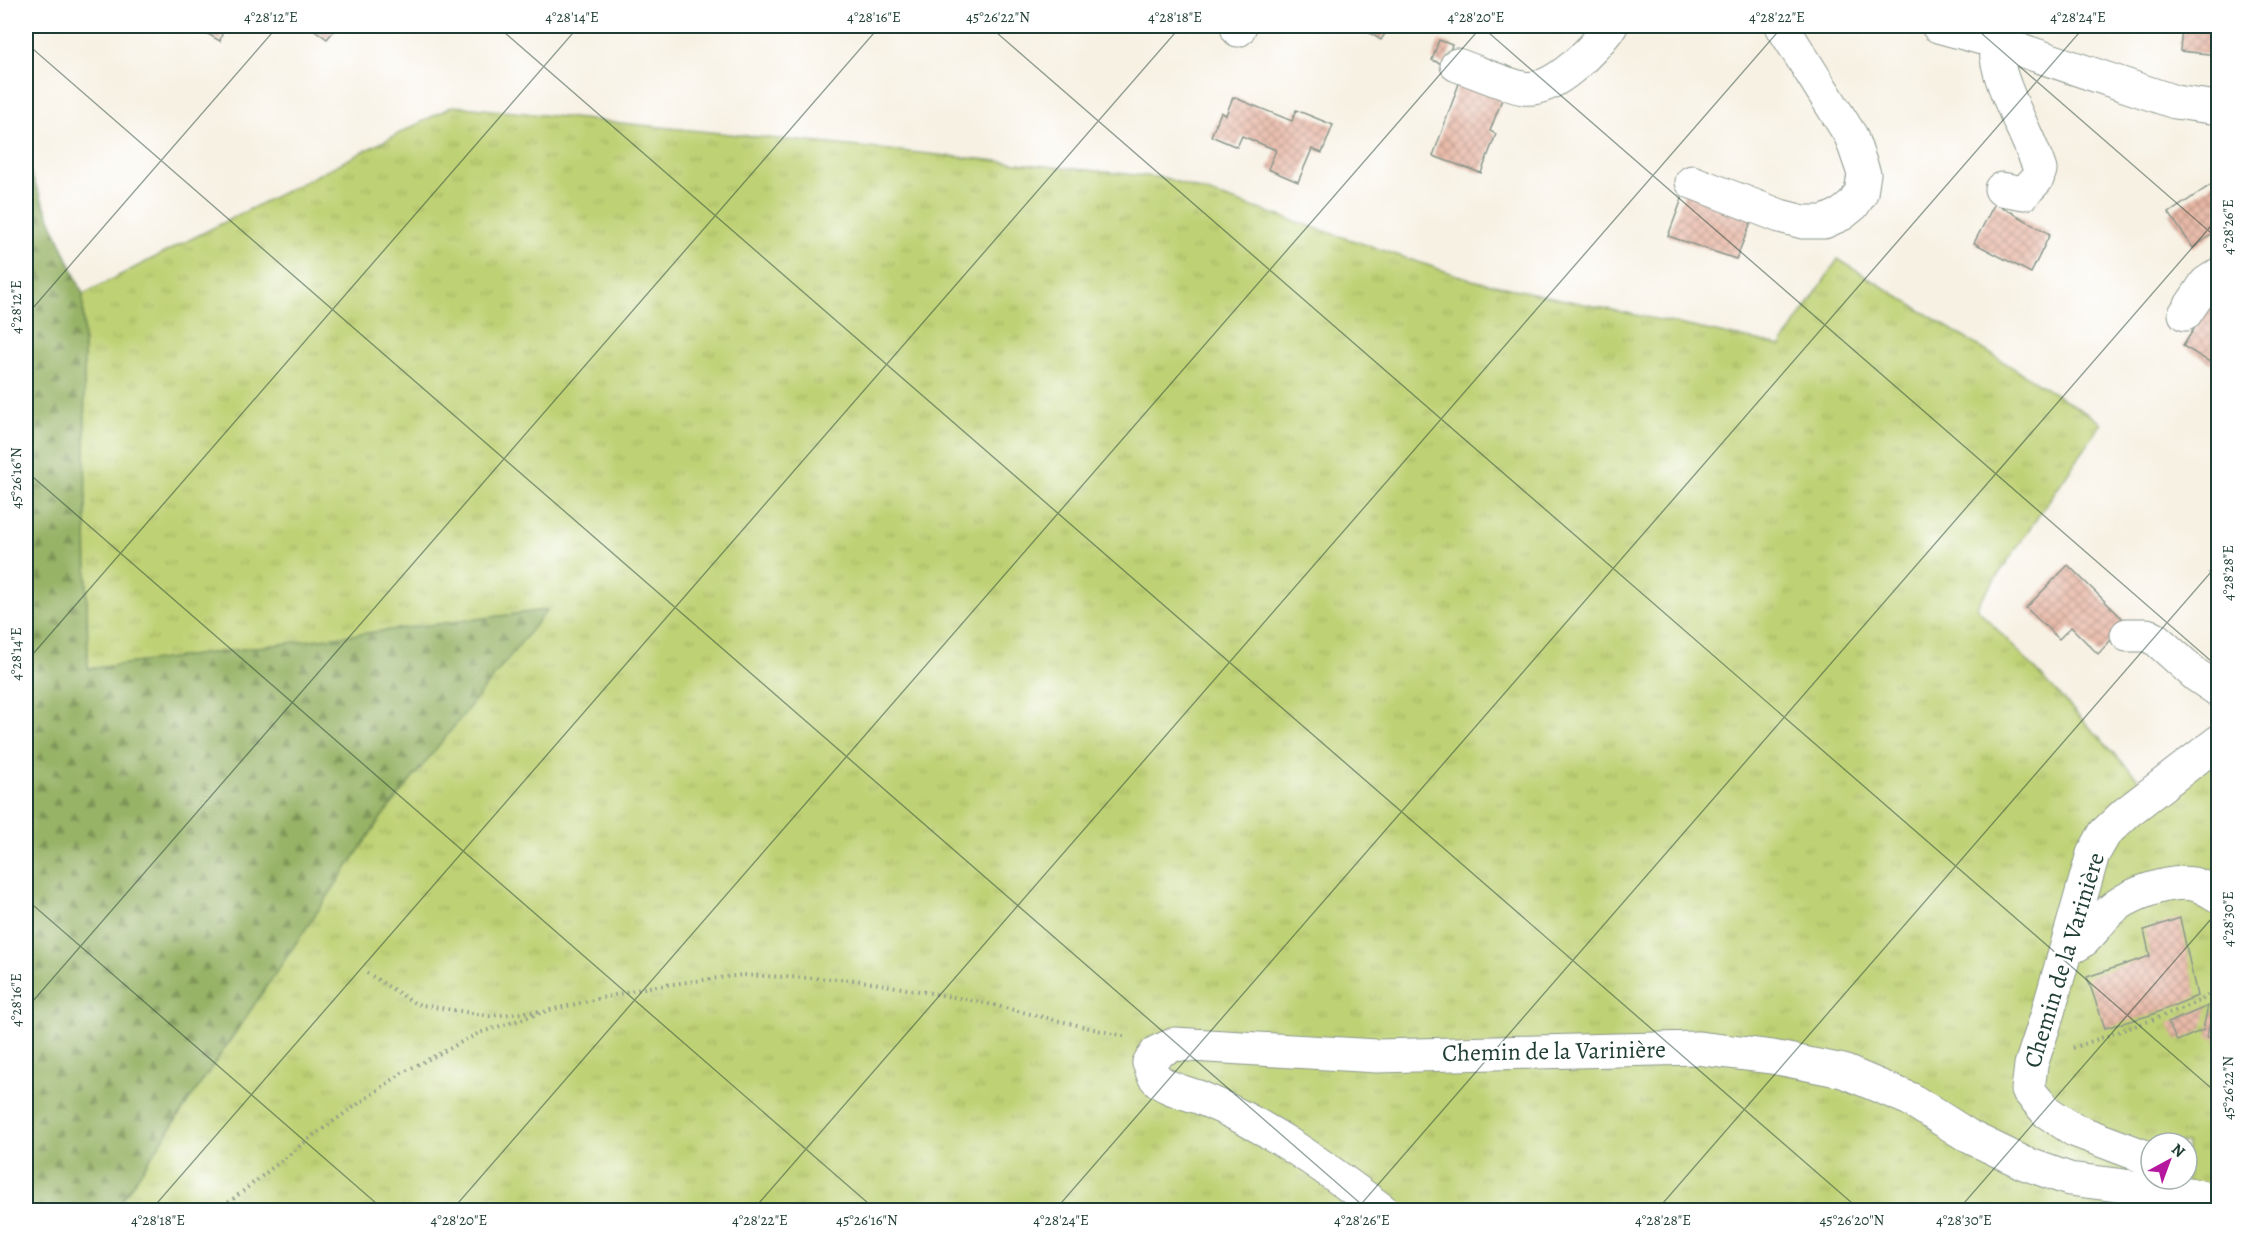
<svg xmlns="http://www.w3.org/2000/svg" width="2244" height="1236" font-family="Alegreya,serif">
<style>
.grass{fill:url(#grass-tufts);stroke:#6f8754;stroke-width:1.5;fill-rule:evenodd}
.forest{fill:url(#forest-firs);stroke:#5b784d;stroke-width:1.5}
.building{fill:url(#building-cross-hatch)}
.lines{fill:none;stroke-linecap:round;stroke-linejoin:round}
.minor-casing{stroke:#8b978c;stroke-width:35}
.path{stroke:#8b978c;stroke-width:4;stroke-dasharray:1.5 4.5;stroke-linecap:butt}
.minor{stroke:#fff;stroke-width:33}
.ticks{fill:none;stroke:#1f3d34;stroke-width:1.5;stroke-opacity:0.45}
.labels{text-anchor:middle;stroke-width:4.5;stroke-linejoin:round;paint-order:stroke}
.street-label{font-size:24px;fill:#1f3d34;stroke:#fff}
.neatline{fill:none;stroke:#1f3d34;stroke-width:2}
.ticks-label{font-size:15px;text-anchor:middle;fill:#1f3d34}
</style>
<defs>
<pattern id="grass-tufts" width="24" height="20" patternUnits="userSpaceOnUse" patternTransform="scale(1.5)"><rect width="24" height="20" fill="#bfd174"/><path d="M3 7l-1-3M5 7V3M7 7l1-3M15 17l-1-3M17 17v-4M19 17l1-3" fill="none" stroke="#a4b465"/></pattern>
<pattern id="forest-firs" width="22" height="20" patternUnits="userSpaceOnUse" patternTransform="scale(1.5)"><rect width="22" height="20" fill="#97b366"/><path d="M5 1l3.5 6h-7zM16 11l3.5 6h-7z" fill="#7b9355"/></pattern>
<pattern id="building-cross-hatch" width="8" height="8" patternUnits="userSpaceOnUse" patternTransform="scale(1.5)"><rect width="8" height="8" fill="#e8b7a5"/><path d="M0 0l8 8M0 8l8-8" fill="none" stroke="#bb9687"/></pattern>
</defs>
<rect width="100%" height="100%" fill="#fff"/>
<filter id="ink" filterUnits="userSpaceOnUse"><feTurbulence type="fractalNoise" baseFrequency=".0167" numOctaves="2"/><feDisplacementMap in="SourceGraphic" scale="12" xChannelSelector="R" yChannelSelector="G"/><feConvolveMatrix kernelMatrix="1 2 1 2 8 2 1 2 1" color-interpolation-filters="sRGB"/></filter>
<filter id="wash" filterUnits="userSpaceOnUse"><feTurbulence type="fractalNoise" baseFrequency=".008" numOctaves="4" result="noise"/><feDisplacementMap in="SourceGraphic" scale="24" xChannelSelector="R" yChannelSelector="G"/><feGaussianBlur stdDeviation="1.35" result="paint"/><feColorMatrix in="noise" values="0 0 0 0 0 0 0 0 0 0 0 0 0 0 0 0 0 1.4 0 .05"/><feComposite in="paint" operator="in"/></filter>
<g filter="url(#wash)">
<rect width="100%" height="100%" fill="#f7f1e3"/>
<path class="grass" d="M453,106l712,72 307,102 309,66 57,-87 264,164 -126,184 184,195 58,-45v453h-2103l265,-391 166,-209 -458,59 -5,-375zM2151,1143h36v36h-36z"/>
<path class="forest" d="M26,163l57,131 5,375 459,-59 -167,209 -265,391h-89z"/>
<g id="blocks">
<path class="building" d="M194,26h30l-4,15z
M309,26h29l-11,13z
M1361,26h29l-9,14 -21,-13z
M2182,26h36v29l-38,-4z
M1439,40l13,5 -7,20 -13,-5z
M1461,78l43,16 -14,37 6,3 -15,39 -48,-17z
M1233,97l59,24 4,-11 37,15 -11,28 -10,-4 -14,33 -30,-13 8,-19 -34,-14 -5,11 -26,-11 10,-24 5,3z
M2218,180v50l-25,18 -24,-35z
M1686,188l68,27 -18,44 -68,-23z
M1995,203l55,31 -19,39 -57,-30z
M2210,304l8,6v57l-35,-21z
M2218,563v18l-9,-8z
M2068,565l59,58 -29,31 -27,-27 -12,12 -33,-31z
M2180,918l17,78 -46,19 -46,13 -18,-51 63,-21 -6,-26z
M2208,1006l-5,24 -26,11 -9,-18z
M2212,1012l6,1v26l-11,-2z"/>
</g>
</g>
<g filter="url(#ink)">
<use href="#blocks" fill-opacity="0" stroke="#8b978c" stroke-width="1.5"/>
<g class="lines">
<defs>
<path id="minor" d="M1938,26l59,16 178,60 43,6
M1238,30l2,-4
M1997,42c-7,29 33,95 43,128l-3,9 -13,14 -23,-4
M1457,65c18,6 49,20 66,23 32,5 71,-40 88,-62
M1692,182l88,34 23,6h21l18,-8 11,-9 8,-12 3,-19 -13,-38 -69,-110
M2185,314l21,-31 12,-8
M2127,635h20l10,5 39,35 22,15
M2066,949c21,-5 27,-21 41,-35 18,-19 60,-34 86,-30 10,2 17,7 25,12
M2151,1159l-77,-29 -27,-18 -19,-22 3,-25 15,-46 47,-165 12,-21 21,-20 92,-71
M1382,1210c-56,-42 -113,-84 -179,-111 -14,-6 -40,-10 -49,-23 -2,-3 -3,-9 -5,-13l8,-11 18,-8 202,12 320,-8 75,9 71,14 67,28 60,38 54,26 45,16 120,15 29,8"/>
</defs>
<use href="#minor" class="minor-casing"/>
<path class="path" d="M367,973l49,31 74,12 50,-5
M2073,1048l90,-32 39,-16 10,-8 6,-14
M219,1210l95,-75 88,-62 77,-40 71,-23 99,-23 93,-12 114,5 120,21 151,36"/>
<use href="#minor" class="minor"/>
</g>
</g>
<path class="ticks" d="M497,26l1363,1184M989,26l1229,1068M1481,26l737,641M1973,26l245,213M26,43l1342,1167M26,316l252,-290M26,471l850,739M26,662l553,-636M26,899l358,311M26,1009l854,-983M151,1210l1030,-1184M452,1210l1030,-1184M753,1210l1030,-1184M1055,1210l1030,-1184M1356,1210l862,-992M1657,1210l561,-646M1958,1210l260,-299"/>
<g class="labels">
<g class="street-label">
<text transform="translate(2064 960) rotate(-73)" y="8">Chemin de la Varinière</text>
<text transform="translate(1554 1051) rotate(-1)" y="8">Chemin de la Varinière</text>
</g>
</g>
<rect width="2244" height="1236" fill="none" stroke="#fff" stroke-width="66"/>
<g transform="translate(2169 1161) rotate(41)"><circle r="28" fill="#ffffff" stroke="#a5b1ae" stroke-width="1.5"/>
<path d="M0-4.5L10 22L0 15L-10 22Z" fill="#b5179e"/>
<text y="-9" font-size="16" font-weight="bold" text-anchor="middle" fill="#1f3d34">N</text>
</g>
<rect x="33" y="33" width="2178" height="1170" class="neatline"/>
<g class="ticks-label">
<text x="271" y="22">4°28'12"E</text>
<text x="572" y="22">4°28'14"E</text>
<text x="874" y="22">4°28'16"E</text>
<text x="998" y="22">45°26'22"N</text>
<text x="1175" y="22">4°28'18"E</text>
<text x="1476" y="22">4°28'20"E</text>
<text x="1777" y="22">4°28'22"E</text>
<text x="2078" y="22">4°28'24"E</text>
<text transform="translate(2228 227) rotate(-90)" y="5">4°28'26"E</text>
<text transform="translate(16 307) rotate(-90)" y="5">4°28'12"E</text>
<text transform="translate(16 478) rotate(-90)" y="5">45°26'16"N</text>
<text transform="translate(2228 573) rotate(-90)" y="5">4°28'28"E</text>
<text transform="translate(16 654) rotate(-90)" y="5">4°28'14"E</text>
<text transform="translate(2228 919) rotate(-90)" y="5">4°28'30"E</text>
<text transform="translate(16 1000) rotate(-90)" y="5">4°28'16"E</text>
<text transform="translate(2228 1088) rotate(-90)" y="5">45°26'22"N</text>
<text x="158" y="1225">4°28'18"E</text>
<text x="459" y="1225">4°28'20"E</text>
<text x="760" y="1225">4°28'22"E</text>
<text x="867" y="1225">45°26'16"N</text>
<text x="1061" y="1225">4°28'24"E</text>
<text x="1362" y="1225">4°28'26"E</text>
<text x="1663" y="1225">4°28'28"E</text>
<text x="1852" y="1225">45°26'20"N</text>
<text x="1964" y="1225">4°28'30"E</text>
</g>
</svg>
